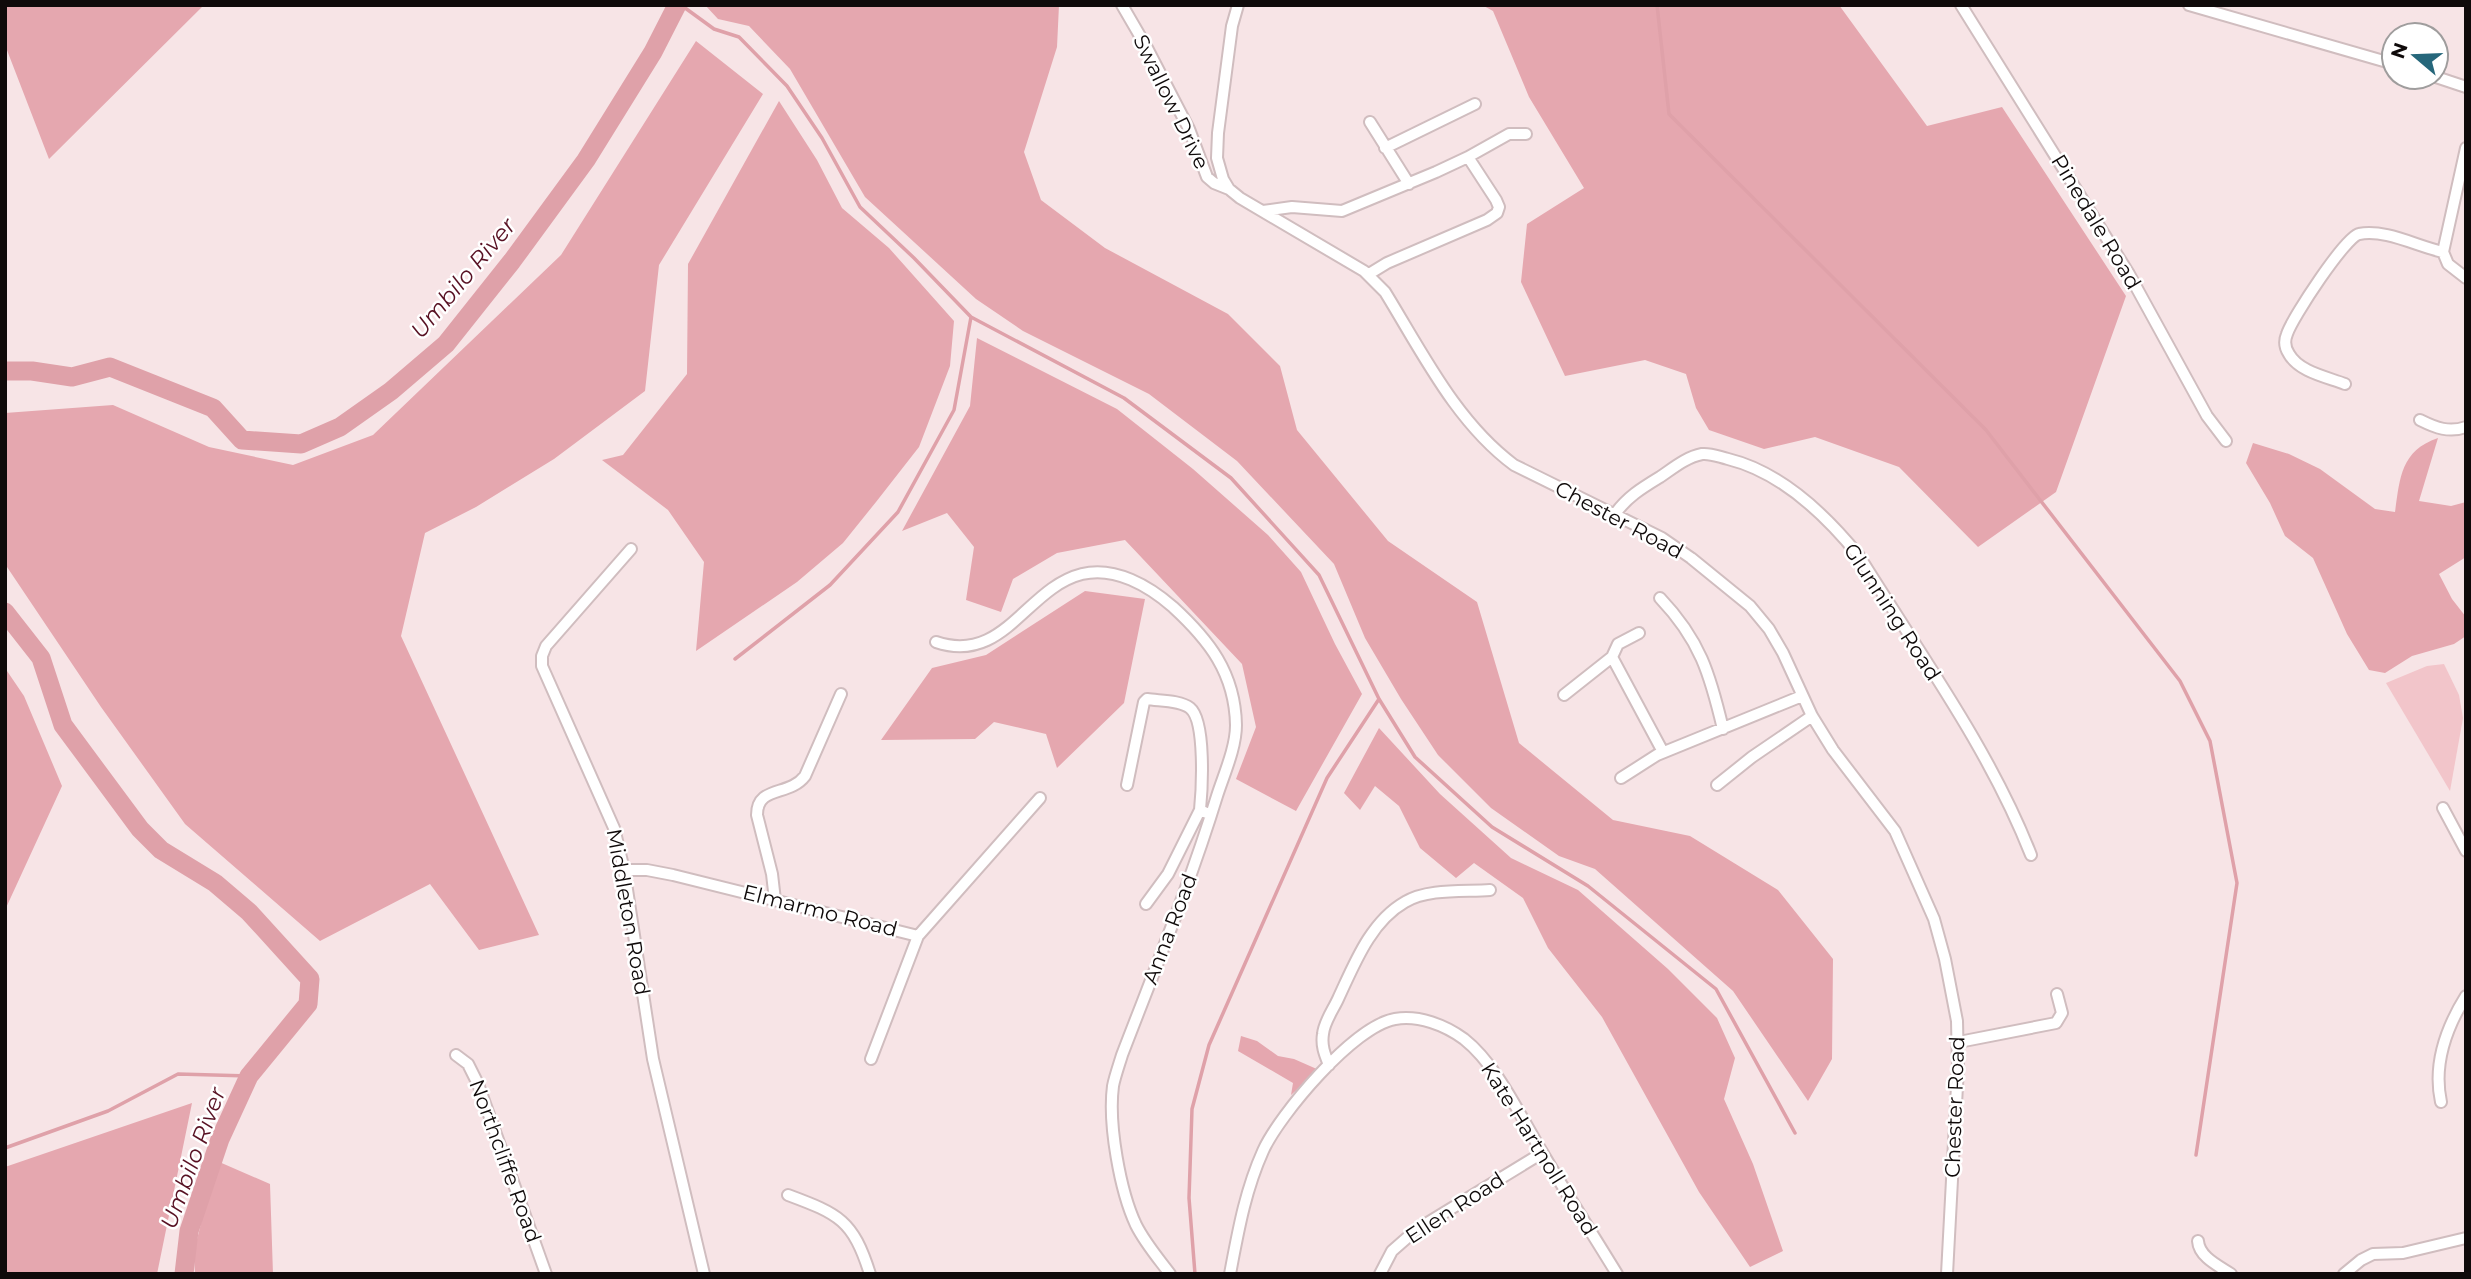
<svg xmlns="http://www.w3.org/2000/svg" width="2471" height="1279" font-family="Montserrat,sans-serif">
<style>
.green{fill:#f2c5ca}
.forest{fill:#e5a7af}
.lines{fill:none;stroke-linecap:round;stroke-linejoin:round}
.stream{stroke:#dfa1a9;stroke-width:3.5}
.river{stroke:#dfa1a9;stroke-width:19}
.street-casing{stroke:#d0bdbf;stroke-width:14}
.street{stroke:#fff;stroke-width:10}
.labels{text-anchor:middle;stroke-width:5;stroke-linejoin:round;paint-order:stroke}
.street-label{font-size:21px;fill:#0f0a0a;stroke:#fff}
.water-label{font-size:23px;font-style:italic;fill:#581123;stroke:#fff}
</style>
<rect width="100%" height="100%" fill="#f7e4e6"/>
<path class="green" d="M2444,664l15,31 4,23 -13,73 -64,-108 41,-17z"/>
<path class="forest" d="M5,5h199l-155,154 -44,-114z
M705,5h354l-2,42 -33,105 17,48 64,48 123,66 52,52 17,64 91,111 89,61 42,141 94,77 77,16 88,54 55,69 -1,100 -24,42 -75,-110 -138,-122 -36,-13 -68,-48 -53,-53 -37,-56 -36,-61 -31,-74 -97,-103 -88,-67 -126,-63 -47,-32 -111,-102 -75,-128 -41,-43 -31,-7z
M1482,5h357l88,121 75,-19 124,189 -70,196 -78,55 -79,-80 -84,-30 -51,12 -55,-19 -13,-22 -10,-34 -41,-14 -80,16 -44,-94 6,-58 57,-36 -55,-91 -36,-86z
M696,41l67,53 -104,171 -14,126 -91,68 -78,48 -51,26 -24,103 138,299 -60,15 -49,-66 -110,57 -135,-117 -84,-117 -96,-143v-151l108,-8 96,42 84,18 80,-30 188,-180z
M779,101l38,59 25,48 47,40 65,73 -4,45 -31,81 -43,55 -33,41 -46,39 -101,69 8,-89 -36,-52 -66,-50 21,-5 64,-81 1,-110z
M977,338l140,71 76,60 75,66 33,37 34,72 27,50 -66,117 -60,-32 20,-52 -14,-63 -117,-124 -68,13 -44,26 -12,33 -35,-12 8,-53 -27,-34 -45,18 68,-125z
M2438,438l-19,63 32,5 15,-4v55l-27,17 13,25 14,18v19l-12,8 -42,12 -27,17 -16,-3 -22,-36 -34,-76 -28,-22 -15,-33 -24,-40 7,-20 36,11 31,15 55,40 20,3c5,-33 5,-61 43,-74z
M1085,591l60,8 -21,104 -67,65 -11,-34 -52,-12 -19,17 -94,1 51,-72 54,-13z
M5,668l19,28 38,90 -57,124z
M1379,728l61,66 71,64 67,32 90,79 49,49 18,40 -11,41 29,65 30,87 -33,16 -51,-75 -97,-175 -54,-69 -25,-50 -49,-35 -18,15 -36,-30 -21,-42 -24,-20 -15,24 -16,-17z
M1241,1036l16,5 21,15 16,3 25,11 -28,25 2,-12 -55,-32z
M192,1103l-35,171h-152v-107z
M217,1161l53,23 3,90h-78l-1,-23z"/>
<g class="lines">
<path class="stream" d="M681,5l33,24 25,8 48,49 35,52 38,69 54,51 57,59 153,81 107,80 88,97 60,124 36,58 77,70 96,59 128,103 79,144
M1657,5l12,109 317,316 194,251 30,60 27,142 -41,272
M735,659l95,-74 68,-73 56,-102 17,-93
M5,1148l103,-37 70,-37 71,2
M1195,1274l-6,-76 3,-89 17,-64 118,-267 52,-79"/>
<path class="river" d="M5,371h27l40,6 38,-10 103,41 29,32 59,4 39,-17 51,-36 55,-47 66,-83 74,-101 67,-108 24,-47
M5,612l36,46 22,67 77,104 21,21 54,33 34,29 61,67 -2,25 -59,72 -29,63 -31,92 -5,43"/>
<defs>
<path id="street" d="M1122,5l25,43 42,81 18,48 7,6 15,6
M1238,5l-6,21 -14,107 -1,25 6,21 6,10 11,9 124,73 21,21c37,60 71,130 129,173l148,73 29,20 59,48 19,23 14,24 29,63 21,34 62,81 39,88 11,40 12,62 1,46 -11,207
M1961,5l168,269 78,142 19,25
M2189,5l205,59
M2436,77l30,10
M1370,122l39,62
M1385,148l90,-44
M2466,148l-23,104 5,12 18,14
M1468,157l41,-23h17
M1263,211l29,-4 50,4 94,-39 32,-15 28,43 3,7 -2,6 -10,7 -100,43 -18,11
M2345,384c-18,-7 -46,-12 -56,-30 -4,-6 -5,-13 -2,-20 5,-16 59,-98 72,-100 27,-5 57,12 84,18
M2420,420c16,8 29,13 46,7
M1615,514c12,-17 27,-26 45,-37 12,-8 26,-20 42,-23 9,-1 17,3 26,5 53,13 97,55 131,97 60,97 130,192 172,299
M631,549l-85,97 -4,10v10l72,162 10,42 29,189 51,215
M1660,598c40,42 50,76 63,131
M936,642c68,23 90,-54 146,-68 33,-8 67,12 91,33 36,33 62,66 63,118 0,23 -12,49 -19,71 -27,88 -62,173 -95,259 -3,10 -7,21 -9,31 -5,38 7,105 23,139 9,18 22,33 34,49
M1612,657l51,95
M1564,695l48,-38 6,-13 21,-11
M1621,778l36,-23 145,-59
M1127,785l17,-83 3,-3c12,2 33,1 43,9 16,13 12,82 10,102l11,5
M1717,785l35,-28 60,-41
M2443,808l23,43
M624,870h23l26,5 245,61 122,-138
M775,900l-3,-26 -15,-59c0,-30 32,-18 48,-39l36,-82
M1146,904l22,-30 32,-64
M1959,1042l97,-19 6,-10 -5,-19
M456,1055l12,9 10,20 68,190
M871,1059l47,-123
M1329,1065c-4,-10 -8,-19 -6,-31 1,-12 10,-24 15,-35 16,-34 32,-77 67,-97 23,-14 60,-10 85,-12
M2441,1102c-8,-37 5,-74 25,-106
M788,1195c51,19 65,25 82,79
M2198,1241c1,16 21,25 33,33
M1230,1274c8,-42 15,-83 33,-123 16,-36 91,-125 132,-132 24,-4 50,6 69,20 33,26 56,77 78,113 24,41 50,81 75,122
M1380,1274l12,-23 24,-21 126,-77
M2344,1274l17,-14 12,-6 30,-1 63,-15"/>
</defs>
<use href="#street" class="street-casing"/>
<use href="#street" class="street"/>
</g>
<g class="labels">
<g class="street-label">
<text transform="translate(1171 102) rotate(64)" y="7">Swallow Drive</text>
<text transform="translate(2096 222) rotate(59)" y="7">Pinedale Road</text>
<text transform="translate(1619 520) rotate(28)" y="7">Chester Road</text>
<text transform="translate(1892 612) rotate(57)" y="7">Glunning Road</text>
<text transform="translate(820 911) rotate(14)" y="7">Elmarmo Road</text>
<text transform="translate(628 912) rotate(80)" y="7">Middleton Road</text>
<text transform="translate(1170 929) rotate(-69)" y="7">Anna Road</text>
<text transform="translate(1955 1107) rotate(-88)" y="7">Chester Road</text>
<text transform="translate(1539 1149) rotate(58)" y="7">Kate Hartnoll Road</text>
<text transform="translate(505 1161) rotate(70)" y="7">Northcliffe Road</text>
<text transform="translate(1455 1208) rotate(-33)" y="7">Ellen Road</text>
</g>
<g class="water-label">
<text transform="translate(463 278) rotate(-50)" y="8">Umbilo River</text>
<text transform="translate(193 1158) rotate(-70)" y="8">Umbilo River</text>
</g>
</g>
<rect width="2471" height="1279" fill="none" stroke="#0f0a0a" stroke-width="14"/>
<g transform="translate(2415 56) rotate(289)"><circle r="33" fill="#ffffff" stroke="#9f9d9d" stroke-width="2"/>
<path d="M0-5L12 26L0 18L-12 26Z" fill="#26677b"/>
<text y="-10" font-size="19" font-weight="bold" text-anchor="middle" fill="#0f0a0a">N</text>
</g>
</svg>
